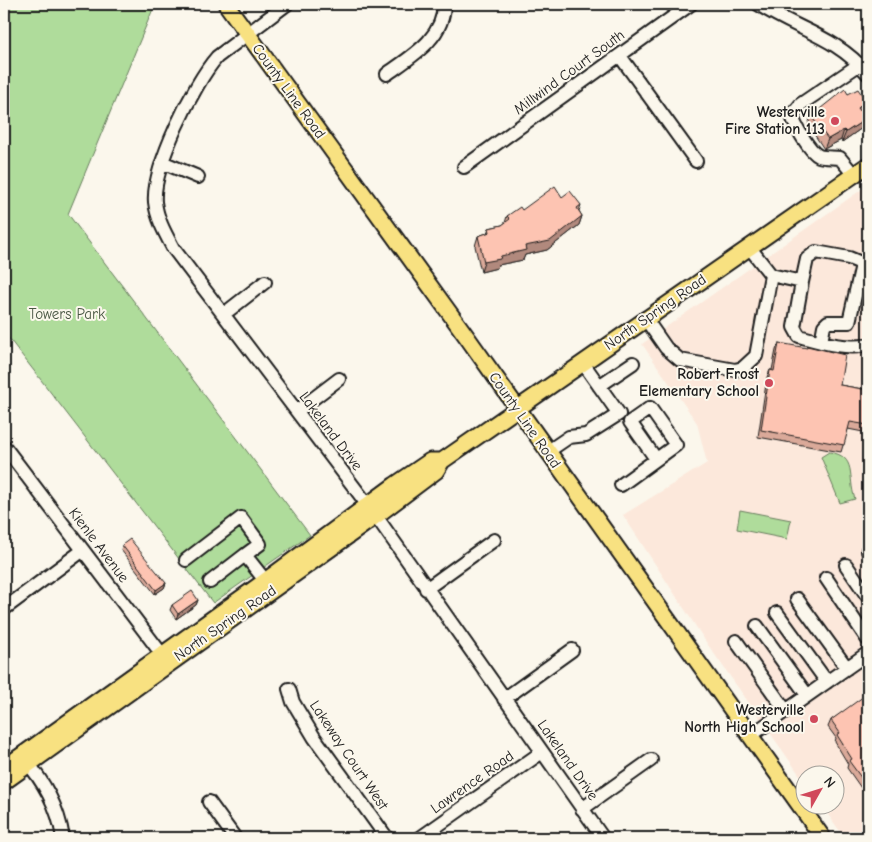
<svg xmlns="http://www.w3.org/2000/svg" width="872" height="842" font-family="'Comic Neue',sans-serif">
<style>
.built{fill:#fce8db}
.green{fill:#afdc9b;stroke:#667c5c}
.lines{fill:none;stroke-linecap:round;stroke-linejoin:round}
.minor-casing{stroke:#1c1c1c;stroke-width:16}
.major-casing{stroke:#1c1c1c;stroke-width:19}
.minor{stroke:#fbf7ec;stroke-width:12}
.major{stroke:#f8e181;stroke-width:15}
.wall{fill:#daa999;stroke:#1c1c1c}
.shaded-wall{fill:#b1897d;stroke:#1c1c1c}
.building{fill:#fdc4b2;stroke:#1c1c1c}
.poi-dot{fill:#d1495b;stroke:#fbf7ec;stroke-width:2}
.labels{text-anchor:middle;stroke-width:4;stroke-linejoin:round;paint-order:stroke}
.street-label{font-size:15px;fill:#1c1c1c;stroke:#fbf7ec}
.poi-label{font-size:15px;font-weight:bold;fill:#1c1c1c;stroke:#fbf7ec;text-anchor:end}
.park-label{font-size:15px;fill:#485642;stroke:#fbf7ec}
</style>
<rect width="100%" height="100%" fill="#fbf7ec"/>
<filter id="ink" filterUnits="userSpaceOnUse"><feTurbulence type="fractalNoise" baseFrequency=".02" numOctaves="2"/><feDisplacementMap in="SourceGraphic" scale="10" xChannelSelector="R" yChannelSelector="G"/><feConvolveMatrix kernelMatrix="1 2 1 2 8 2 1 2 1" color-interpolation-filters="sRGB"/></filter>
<g filter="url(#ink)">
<path class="built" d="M868,185v653h-23l-24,-33 13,-1v-30h-30v7l-96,-136 -85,-130 84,-52 -10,-40 -55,-79z"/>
<path class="green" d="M4,4h151l-87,210 242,321 -97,68 -209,-271z
M829,452c29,4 18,25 26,47l-15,4 -19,-46z
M740,510l51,10 -4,19 -50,-10z"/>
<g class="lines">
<defs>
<path id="minor" d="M287,4l-70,53c-23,26 -65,111 -62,145 2,17 10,31 18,46l203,268 227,322
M758,4c39,26 78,32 110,70
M620,56l76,105
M387,74c25,-18 57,-36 57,-70
M162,162l36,15
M464,167l227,-163
M854,175l-14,-17c-6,-1 -15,0 -21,-2 -9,-4 -25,-31 -27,-41l9,-11 59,-40
M771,275l31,7 -8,45 5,9c22,6 47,14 69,9
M802,282l5,-23 9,-7 33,6 12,5v6l-12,53h-21l-4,4 -3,16
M224,314l41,-32
M645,318l21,30 14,12 55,10 8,-2 13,-12 15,-81 -21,-27
M599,386l34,-23
M297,411l42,-32
M4,446l163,215
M547,452l22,-15 17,-2 33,-21 -36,-51
M621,485l55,-40 -26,-37 -20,14 26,37
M868,550v1
M186,560l55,-42 19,26 -15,11
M846,565l22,32
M826,578l42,62
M210,582l35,-27 26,33
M426,589l68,-49
M797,599l50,69
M4,609l78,-58
M777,613l50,69
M757,626l50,69
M736,641l50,70
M289,689l4,13 21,35 73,101
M504,699l68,-49
M750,736l118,-83
M23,757c21,25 35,49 40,81
M209,802l26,36
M582,809l69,-49
M420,838l122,-86"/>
<path id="major" d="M226,4l238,329 359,505
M4,768l261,-187 130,-96 35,-24h12
M4,782l372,-266 60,-45 6,-10 426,-296"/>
</defs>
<use href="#minor" class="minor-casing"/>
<use href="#major" class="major-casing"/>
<use href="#minor" class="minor"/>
<use href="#major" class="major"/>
</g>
<path class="wall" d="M848,94l18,7 -3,10 -2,1 1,16 -20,14 -1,-2 -17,9 -16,-24 3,-9z
M562,197l19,8 -2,6 3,5 -3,9 -32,25 -22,5 -2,5 -25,5 -1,3 -16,4 -6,-26 3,-10 9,-3 2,-5 13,-3 3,-2 2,-7 15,-6z
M779,343l61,42 28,5v43l-20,-4 -7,23 -83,-15 9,-60 3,-7h2l4,-20z
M122,545l44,38 -2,5 -9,6 -34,-44z
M198,600l-2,5 -20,14 -6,-9 2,-5z
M868,696v102l-21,-30 1,-4 -13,-22 1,-4 -8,-11 3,-7z
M868,816v22l-4,-5 2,-7 2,-2 -2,-2z"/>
<path class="shaded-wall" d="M866,101l-3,10 -8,7 3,-10z
M866,119l-4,9 -20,14 4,-10z
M844,130l-3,10 -17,9 4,-10z
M582,216l-3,9 -32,25 -22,5 -2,5 -25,5 -1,3 -16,4 3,-10 41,-16z
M166,583l-2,5 -9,6 1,-4z
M198,600l-2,5 -20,14 2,-5z"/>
<path class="building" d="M845,89l3,5 10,-5 8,12 -8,7 8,11 -20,13 -2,-2 -16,9 -17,-23z
M555,186l7,11 8,-6 11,14 -4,3 5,8 -32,25 -25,5 1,4 -25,6 -1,3 -16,3 -6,-26 12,-4 -1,-4 13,-3 8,-6 -3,-3 13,-9 2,3z
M779,343l28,5v-2l38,9 -5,30 28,5v35l-18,-3 -6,23 -83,-15 9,-60 4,1z
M130,539l36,44 -10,7 -34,-45z
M192,591l6,9 -20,14 -6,-9z
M867,694l1,2v91l-19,-26 3,-2 -15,-24 3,-2 -9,-13z"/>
</g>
<g class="poi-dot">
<circle cx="835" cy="121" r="5"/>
<circle cx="769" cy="383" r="5"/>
<circle cx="814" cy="719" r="5"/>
</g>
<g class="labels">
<g class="street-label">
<text transform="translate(569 72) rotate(-36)" y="5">Millwind Court South</text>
<text transform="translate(289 91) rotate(54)" y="5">County Line Road</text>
<text transform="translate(655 312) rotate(-35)" y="5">North Spring Road</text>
<text transform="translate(525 420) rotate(55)" y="5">County Line Road</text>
<text transform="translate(331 431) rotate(53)" y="5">Lakeland Drive</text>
<text transform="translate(99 545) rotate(53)" y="5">Kienle Avenue</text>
<text transform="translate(225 623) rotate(-35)" y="5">North Spring Road</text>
<text transform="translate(349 755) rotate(56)" y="5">Lakeway Court West</text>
<text transform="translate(568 760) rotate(55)" y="5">Lakeland Drive</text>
<text transform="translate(472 782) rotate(-35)" y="5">Lawrence Road</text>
</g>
<g class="poi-label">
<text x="825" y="117">Westerville<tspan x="825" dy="17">Fire Station 113</tspan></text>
<text x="759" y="379">Robert Frost<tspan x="759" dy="17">Elementary School</tspan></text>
<text x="804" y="715">Westerville<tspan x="804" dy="17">North High School</tspan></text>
</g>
<g class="park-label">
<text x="67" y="319">Towers Park</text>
</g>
</g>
<rect width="872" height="842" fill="none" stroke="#fbf7ec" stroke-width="20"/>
<rect x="10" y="10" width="852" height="822" fill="none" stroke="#1c1c1c" stroke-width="2" filter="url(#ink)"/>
<g transform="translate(820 790) rotate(51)"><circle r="24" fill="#fbf7ec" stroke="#a29f99"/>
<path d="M0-4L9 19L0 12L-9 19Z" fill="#d1495b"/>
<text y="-8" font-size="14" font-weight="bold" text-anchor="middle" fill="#1c1c1c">N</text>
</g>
</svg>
